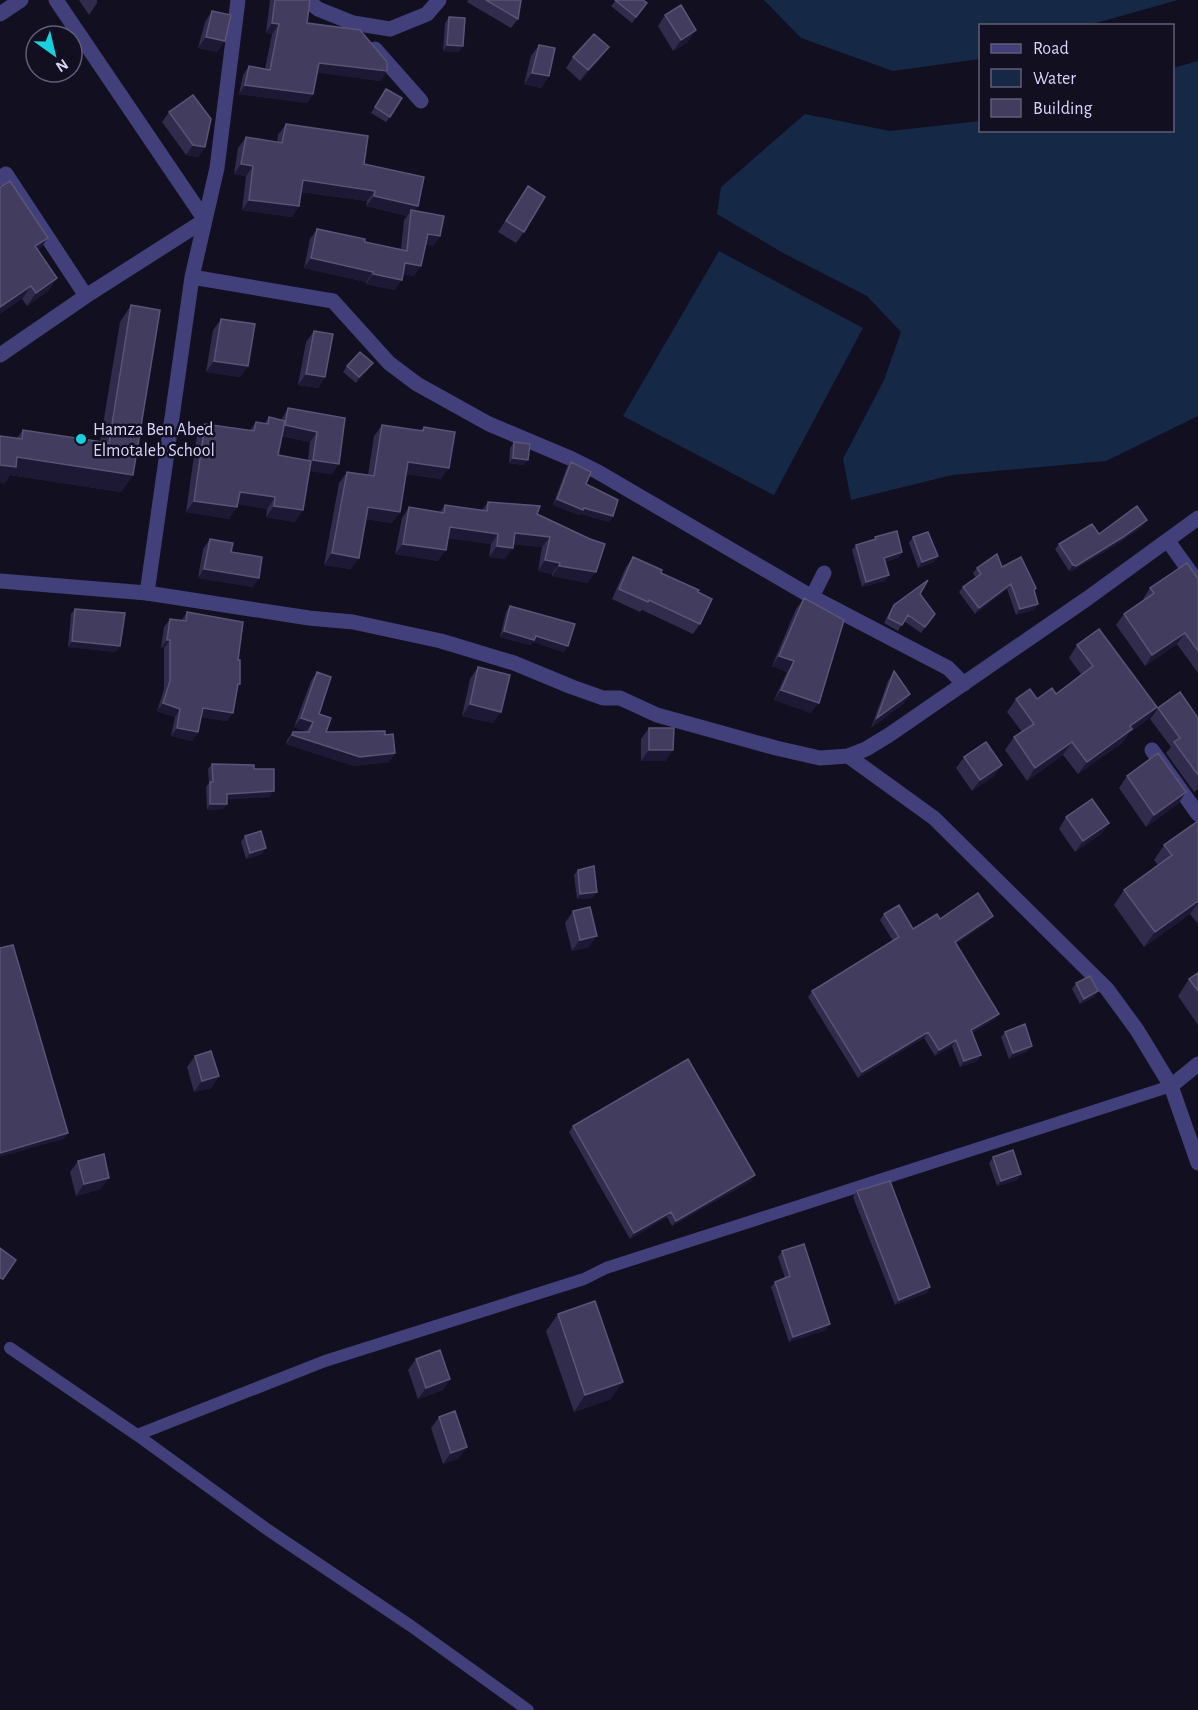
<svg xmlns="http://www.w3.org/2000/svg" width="1198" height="1710" font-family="'Alegreya Sans',sans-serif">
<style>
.water{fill:#152845}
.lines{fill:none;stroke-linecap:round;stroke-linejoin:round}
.service{stroke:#41407a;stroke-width:12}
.minor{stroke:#41407a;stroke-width:15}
.tertiary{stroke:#41407a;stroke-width:15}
.wall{fill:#312b4c;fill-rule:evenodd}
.shaded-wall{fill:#1d1833}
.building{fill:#423d5f;stroke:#5a5477;stroke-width:1.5}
.poi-dot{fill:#19d0e0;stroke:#120f20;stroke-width:2}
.labels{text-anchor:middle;stroke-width:5;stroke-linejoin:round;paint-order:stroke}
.poi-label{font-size:18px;fill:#d7d3fa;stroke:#120f20;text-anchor:start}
</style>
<rect width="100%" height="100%" fill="#120f20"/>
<path class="water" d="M764,0h414l-89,25 -109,1v33l-87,12 -92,-33z
M1198,61v355l-92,45 -154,14 -101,25 -8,-41 41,-79 17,-48 -34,-36 -84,-43 -66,-39 4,-27 84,-73 85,17 90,-10v9h192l1,-62z
M719,251l144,77 -89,167 9,5 -160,-84z"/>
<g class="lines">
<path class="service" d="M10,1348l127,87 131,95 143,96 117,84
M137,1435l188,-74 259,-82 22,-11 565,-182"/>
<path class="minor" d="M307,0l11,9 35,14 37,6 37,-15 12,-14
M0,14l21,-14
M375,49l46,52
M0,178l6,-4 80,122
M192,277l141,24 56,62 28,21 72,40 83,35 26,13 214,125 136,71 16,16
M0,355l86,-59 119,-76 -149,-220
M1168,541l30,42
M147,593l45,-316 25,-109 21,-168
M812,597l12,-24
M1152,750l46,64
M848,756l86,62 173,171 30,41 34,56 27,77
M1171,1086l27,-22"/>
<path class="tertiary" d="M0,581l147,12 162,25 44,4 88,19 73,22 58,24 31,11h17l37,17 119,33 44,10 28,-2 18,-7 23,-14 199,-137 110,-80"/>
</g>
<path class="wall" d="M79,0h18v3l-8,12z
M270,0h40l-3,23 80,48 -7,10 -63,-9 -4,22 -6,9 -68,-9 4,-19 6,-9 16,3 7,-35 -6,-1z
M468,0h53l-3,19 -7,9 -44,-26z
M616,0l27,9 -11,14 -21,-17z
M212,11l13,30 -8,11 -19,-4 7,-26z
M665,15l23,27 -15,9 -15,-25z
M449,17l10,35 -16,-1 2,-28z
M539,45l10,31 -8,12 -17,-4 7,-28z
M573,57l28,1 -21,23 -14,-13z
M382,95l8,22 -4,5 -15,-9z
M169,112l36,35 -7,10 -12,-2 -24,-33z
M286,124l78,40 54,42 -3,4 25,26 -7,10 -7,-2 -12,32 -11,-2 -8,16 -29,-6v-2l-62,-14 6,-29 7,-10 48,13 36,7 3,-29 3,-4 -41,-10 1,-5 -66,-9 -2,14 -7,11 -50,-7 4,-34 -12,-2 4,-26 8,-11 31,5 1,-7z
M528,186l-4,46 -8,11 -18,-11z
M38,251l19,27 -9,13 -21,15 -5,-7z
M131,305l2,170 -12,17 -111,-17 -6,9 13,-46 6,-8 77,12 20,-120z
M221,319l27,47 -8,11 -34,-5 7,-42z
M314,331l11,46 -7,11 -20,-3 8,-43z
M347,366l22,3 -13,14 -13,-11z
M288,408l57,10 -13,56 -22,-3 -15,51 -29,-5 1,-8 -29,-5 -9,15 -43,-7 11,-77 8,-11 45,6 6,-8 9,1 4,-6 12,3zM281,436l29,6 -2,18 -30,-5z
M382,425l39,5 3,-3 17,52 -35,-5 -6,38 -8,11 -27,-4 -14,50 -27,-4 15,-82 8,-11 21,3 6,-39z
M514,442l10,23 -15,-2 1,-15z
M571,462l15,22 27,32 -4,6 -28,-8 -2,1 -26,-10 14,-38z
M488,502l49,12 51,69 -36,-7v-2l-14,-3 4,-24 -29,-3 -8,15 -16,-2 2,-13 -43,-6 -10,23 -43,-7 7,-36 7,-11 31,5 5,-7 37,5z
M1143,526l-24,17 -47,28h-3l-14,-22 4,-5 40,-10z
M875,537l27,15 -4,6 -13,4 4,13 -4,6 -23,6 -10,-37 4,-5 18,-6z
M913,537l25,19 -4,6 -16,6 -9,-25z
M210,539l21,13 22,35 -55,-9 5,-29z
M633,557l28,16 37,19 2,32 -7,10 -51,-24 -2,2 -28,-13 14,-32z
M1002,567l32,24 4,13 -4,6 -18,5 -9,-26 -32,25 -16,-22 4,-5 13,-9 -3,-5 4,-5z
M1198,579v94l-21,-29 -32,22 -29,-41 8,-11 20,-14 -1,-1 7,-11z
M920,594l15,20 -14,19 -17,-12 -6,10 -14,-8 6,-12 4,-6z
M804,598l7,115 -37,-13 13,-28 -15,-6 24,-57z
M510,606l54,46 -31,-10 -3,3 -30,-8 6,-25z
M75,609l41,43 -48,-5 3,-33z
M187,612l51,48 -1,28 -4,25 -6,8 -26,-4 -3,15 -6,9 -21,-5 4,-19 -18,-6 7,-22v-41h-3l3,-21 6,-8 11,2z
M1077,645l80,62 -9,12 -19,14 -6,9 -45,32 -15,-19 -36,26 -22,-31 9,-13 8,-5 -15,-20 9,-13h21l19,-5 25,-20 -12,-16z
M478,667l15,56 -31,-7 8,-37z
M894,671l16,23 -7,10 -32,24 17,-47z
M317,672l2,42 7,18 59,3 10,18 -6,9 -35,4 -68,-22 1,-4 6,-8h13v-1l-12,-4 17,-46z
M1158,708l40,10v71l-4,3 -28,-39 5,-6 -21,-28z
M649,728l24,22 -8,11h-24v-22z
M964,757l38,8 -8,11 -22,15 -16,-23z
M212,764l42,5 16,28 -43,2v5l-4,5 -16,1 -1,-23 3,-4 -1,-14z
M1127,776l59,16 -8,12 -32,23 -27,-39z
M1066,817l43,6 -8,11 -26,18 -16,-23z
M1198,821v103l-8,-10 -46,33 -30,-42 10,-15 34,-25 -4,-5 10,-15z
M245,836l17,18 -16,5 -5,-17z
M578,870l19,22 -4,6 -16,1 -3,-24z
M573,911l16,36 -17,4 -7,-28z
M884,914l29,15 27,-10 48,3 -32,22 39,75 -23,14 9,22 -4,6 -17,6 -8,-21 -17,10 -11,-18 -66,40 -50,-81 4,-6 81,-50 -13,-21z
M1198,973v52l-20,-29 11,-17z
M1076,983l22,8 -4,6 -14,7 -8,-15z
M1005,1032l27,14 -4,5 -19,8 -8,-22z
M195,1056l24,20 -8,12 -17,4 -7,-25z
M573,1126l178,55 -79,45 -5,-9 -37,22 -61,-107z
M993,1157l24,23 -20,6 -8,-23z
M78,1161l23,28 -25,7 -6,-24z
M857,1191l70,102 -32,12 -42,-108z
M782,1251l44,79 -37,12 -18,-55 4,-5 10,-4 -7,-21z
M558,1314l53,85 -37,13 -28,-81z
M416,1359l34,20 -7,11 -25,9 -10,-29z
M439,1417l20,41 -16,6 -12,-36z"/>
<path class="shaded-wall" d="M272,23l7,1 -7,10 -6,-1z
M696,30l-8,12 -15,9 8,-11z
M206,37l19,4 -8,11 -19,-4z
M447,45l16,1 -4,6 -16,-1z
M609,47l-8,11 -21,23 8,-11z
M319,63l68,8 -7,10 -68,-9z
M532,73l17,3 -8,12 -17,-4z
M245,85l68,9 -6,9 -68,-9z
M193,145l12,2 -7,10 -12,-2z
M241,164l12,2 -7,10 -12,-2z
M303,180l72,11 -8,10 -72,-10z
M374,196l44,10 -7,10v-6l-4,6 -41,-10z
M249,200l50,6 -7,11 -50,-7z
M428,234l12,2 -7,10 -12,-3z
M48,238l-9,12 -13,9 9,-13z
M311,258l62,14 -7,10 -62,-14z
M405,263l16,3 -7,10 -16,-3z
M373,274l29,6 -7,10 -29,-6z
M57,278l-9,13 -21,15 9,-13z
M31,286l-9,13 -22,15v-7z
M214,361l34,5 -8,11 -34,-5z
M373,363l-4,6 -13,14 3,-6z
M306,374l19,3 -7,11 -20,-3z
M285,425l32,7 -7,10 -32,-7z
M17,457l116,18 -12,17 -111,-17 -6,9 -4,-1v-18z
M513,458l15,2 -4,5 -15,-2z
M313,460l26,4 -7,10 -26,-3z
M408,462l41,6 -8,11 -41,-6z
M240,492l35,5 -8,12 -35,-6z
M557,499l27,9 29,8 -4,6 -28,-8 -2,1 -26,-10z
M194,501l43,6 -8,12 -43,-7z
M274,506l29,4 -8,12 -29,-5z
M368,507l32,5 -8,11 -32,-5z
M1147,520l-4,6 -24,17 -47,28h-3l4,-6z
M450,527l48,7 -7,10 -48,-6z
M515,533l35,4 -8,10 -35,-3z
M403,544l43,6 -8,11 -43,-7z
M497,546l16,2 -8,11 -16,-2z
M902,552l-4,6 -18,5 4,-5z
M332,553l27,5 -8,11 -27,-4z
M938,556l-4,6 -16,6 4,-6z
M545,560l15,3 -8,11 -14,-3z
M559,566l37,6 -8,11 -36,-7z
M204,569l55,9 -6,9 -55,-9z
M889,575l-4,6 -23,6 4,-5z
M1011,584l-4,5 -32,25 4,-6z
M1038,604l-4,6 -18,5 4,-6z
M504,631l32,5 32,10 -4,6 -31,-10 -3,3 -30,-8z
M1185,633l-8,11 -32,22 7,-11z
M167,640h3l-6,8h-3z
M72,641l48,5 -4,6 -48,-5z
M779,656l15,5 -7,11 -15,-6z
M781,690l38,13 -8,10 -37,-13z
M910,694l-7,10 -32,24 6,-10z
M163,703l17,6 -5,8 -18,-6z
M470,704l31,8 -8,11 -31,-7z
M1157,707l-9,12 -19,14 -6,9 -45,32 9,-12 43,-36z
M203,708l30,5 -6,8 -30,-5z
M301,718l12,4 -7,9 -12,-4z
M177,728l21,4 -6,9 -21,-5z
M292,735l103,18 -6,9 -35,4 -68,-22z
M1072,742l-9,13 -36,26 8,-13z
M649,750h24l-8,11h-24z
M1002,765l-8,11 -22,15 8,-11z
M274,791l-4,6 -47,3 4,-6z
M1186,792l-8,12 -32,23 8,-12z
M210,804h17l-4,5 -16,1z
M1109,823l-8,11 -26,18 8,-11z
M266,848l-4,6 -16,5 4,-6z
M597,892l-4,6 -16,1 3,-5z
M1198,901v2l-8,11 -46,33 11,-15z
M993,916l-5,6 -38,26 5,-6z
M597,936l-8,11 -17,4 8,-11z
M1098,991l-4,6 -14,7 4,-5z
M999,1014l-4,5 -28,17 4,-6z
M928,1032l-4,6 -66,40 4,-6z
M956,1040l-4,6 -17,10 4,-6z
M1032,1046l-4,5 -19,8 4,-6z
M981,1055l-4,6 -17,6 4,-6z
M219,1076l-8,12 -17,4 8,-11z
M68,1133l-4,6 -64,18v-4z
M1021,1174l-4,6 -20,6 4,-5z
M755,1175l-4,6 -79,45 4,-5z
M109,1178l-8,11 -25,7 8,-12z
M671,1212l-4,5 -37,22 4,-6z
M930,1287l-3,6 -32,12 4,-5z
M830,1324l-4,6 -37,12 4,-5z
M450,1379l-7,11 -25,9 8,-11z
M623,1382l-12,17 -37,13 11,-17z
M467,1447l-8,11 -16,6 8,-11z"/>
<path class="building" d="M275,0h35l-3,23 53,7 27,32v9l-68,-8 -6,31 -68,-9 4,-19 21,4 9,-46 -7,-1z
M486,0h35l-3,19z
M615,0h28l4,3 -11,14z
M681,5l15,25 -15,10 -16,-25z
M212,11l19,4 -6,26 -19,-4z
M449,17l16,1 -2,28 -16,-1z
M594,34l15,13 -21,23 -15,-13z
M539,45l16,3 -6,28 -17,-3z
M386,89l16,9 -12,19 -15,-10z
M193,95l18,24 -6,28 -12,-2 -24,-33z
M286,124l82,12 -4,28 60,13 -6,29 -44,-10 1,-5 -72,-11 -4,26 -50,-6 4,-34 -12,-2 5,-27 36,6z
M10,181l38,57 -13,8 22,32 -21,15 -5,-7 -31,21v-120z
M528,186l17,11 -21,35 -18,-11z
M411,210l33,6 -4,20 -12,-2 -7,32 -16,-3 -3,17 -29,-6v-2l-62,-14 6,-29 48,10v3l42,9z
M131,305l29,5 -27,165 -116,-18 -1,10 -16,-2v-29l22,3 1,-9 86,13z
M221,319l34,5 -7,42 -34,-5z
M314,331l19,3 -8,43 -19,-3z
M360,352l13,11 -14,14 -12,-11z
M288,408l57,10 -6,46 -26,-4 4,-28 -32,-7z
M269,417l16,4 -7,34 33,6 -8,49 -29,-4 1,-9 -35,-5 -3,15 -43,-6 11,-77 49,7 2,-9 12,2z
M382,425l41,6 1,-4 31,5 -6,36 -41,-6 -8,50 -32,-5 -9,51 -27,-5 15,-81 27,4z
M514,442l16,2 -2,16 -15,-2z
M571,462l20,10 -5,12 32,16 -5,16 -29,-8 -1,2 -26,-11z
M488,502l52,4 -3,8 53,25 15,5 -9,28 -37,-6 1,-3 -15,-3 5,-23 -35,-4 -2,15 -16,-2 1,-12 -48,-7 -4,23 -43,-6 6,-37 35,6 1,-8 42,6z
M1137,506l10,14 -24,17 -47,29 -3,-1 -14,-21 33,-20 7,10z
M897,531l5,21 -18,6 5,17 -23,7 -10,-37 20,-6 -1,-2z
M928,532l10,24 -16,6 -9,-25z
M210,539l23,4 -2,9 31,5 -3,21 -55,-9z
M997,554l5,13 19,-10 15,31 -2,2 4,14 -18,5 -9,-25 -32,24 -16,-21 18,-13 -4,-6z
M633,557l29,13 -1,3 38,17 -1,2 14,7 -12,25 -51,-24 -1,2 -29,-13z
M1187,563l11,16v72l-13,-18 -33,22 -28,-41 30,-21 -4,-5z
M928,580l-8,14 15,20 -10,13 -17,-12 -6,10 -14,-7 6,-13z
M804,598l40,22 -25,83 -38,-13 13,-29 -15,-5z
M510,606l65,18 -7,22 -32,-10 -2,4 -30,-9z
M75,609l50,4 -5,33 -48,-5z
M187,612l56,10 -5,38h2v24h-2l-5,29 -30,-5 -5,24 -21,-4 3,-19 -17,-6 7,-22v-41h-3l3,-21 16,2z
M1099,629l58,78 -27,19 2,3 -45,33 -15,-20 -37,26 -21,-31 20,-13 -18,-25 14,-10 7,10 15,-11 4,6 37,-28 -16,-21z
M478,667l32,8 -9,37 -31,-8z
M894,671l16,23 -33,24z
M317,672l14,5 -12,37 12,4 -5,14 59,-1v4l8,-1 2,19 -35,4 -68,-22 1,-3h16l4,-10 -12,-4z
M1180,692l18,26v57l-24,-33 6,-4 -22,-30z
M649,728h25l-1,22h-24z
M986,742l16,23 -22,15 -16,-23z
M1158,753l28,39 -32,23 -27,-39z
M212,764l42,1v4h20v22l-47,3v10h-17v-22h3z
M1092,799l17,24 -26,18 -17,-24z
M1198,821v80l-43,31 -31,-42 48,-35 -8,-10z
M261,831l5,17 -16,5 -5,-17z
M594,866l3,26 -17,2 -2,-24z
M978,893l15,23 -38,26 44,72 -28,16 10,25 -17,6 -8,-21 -17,10 -11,-18 -66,40 -50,-81 87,-54 -15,-23 15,-9 14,24 24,-15 3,5z
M590,907l7,29 -17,4 -7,-29z
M13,945l55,188 -68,20v-205z
M1198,973v18l-9,-12z
M1090,976l8,15 -14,8 -8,-16z
M1025,1024l7,22 -19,7 -8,-21z
M211,1051l8,25 -17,5 -7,-25z
M688,1059l67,116 -79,46 -5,-9 -37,21 -61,-107z
M1013,1150l8,24 -20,7 -8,-24z
M104,1154l5,24 -25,6 -6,-23z
M890,1181l40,106 -31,13 -42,-109z
M804,1244l26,80 -37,13 -18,-55 15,-6 -8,-25z
M0,1248l16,12 -13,19 -3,-1z
M595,1301l28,81 -38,13 -27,-81z
M440,1350l10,29 -24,9 -10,-29z
M455,1411l12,36 -16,6 -12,-36z"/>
<circle class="poi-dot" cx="81" cy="439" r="6"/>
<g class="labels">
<g class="poi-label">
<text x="93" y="435">Hamza Ben Abed<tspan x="93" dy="21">Elmotaleb School</tspan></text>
</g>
</g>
<rect x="979" y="24" width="195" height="108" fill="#120f20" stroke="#615d77" stroke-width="1.5"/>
<rect x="991" y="44" width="30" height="9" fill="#41407a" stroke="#615d77" stroke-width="1.5"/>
<text x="1033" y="54" font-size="18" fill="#d7d3fa">Road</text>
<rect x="991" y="69" width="30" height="18" fill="#152845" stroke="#615d77" stroke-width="1.5"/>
<text x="1033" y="84" font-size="18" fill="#d7d3fa">Water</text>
<rect x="991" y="99" width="30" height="18" fill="#423d5f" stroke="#615d77" stroke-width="1.5"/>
<text x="1033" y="114" font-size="18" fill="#d7d3fa">Building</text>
<g transform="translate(54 54) rotate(146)"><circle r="28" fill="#120f20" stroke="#615d77" stroke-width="1.5"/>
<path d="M0-4.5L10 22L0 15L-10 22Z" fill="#19d0e0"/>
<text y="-9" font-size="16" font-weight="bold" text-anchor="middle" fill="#d7d3fa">N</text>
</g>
</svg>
